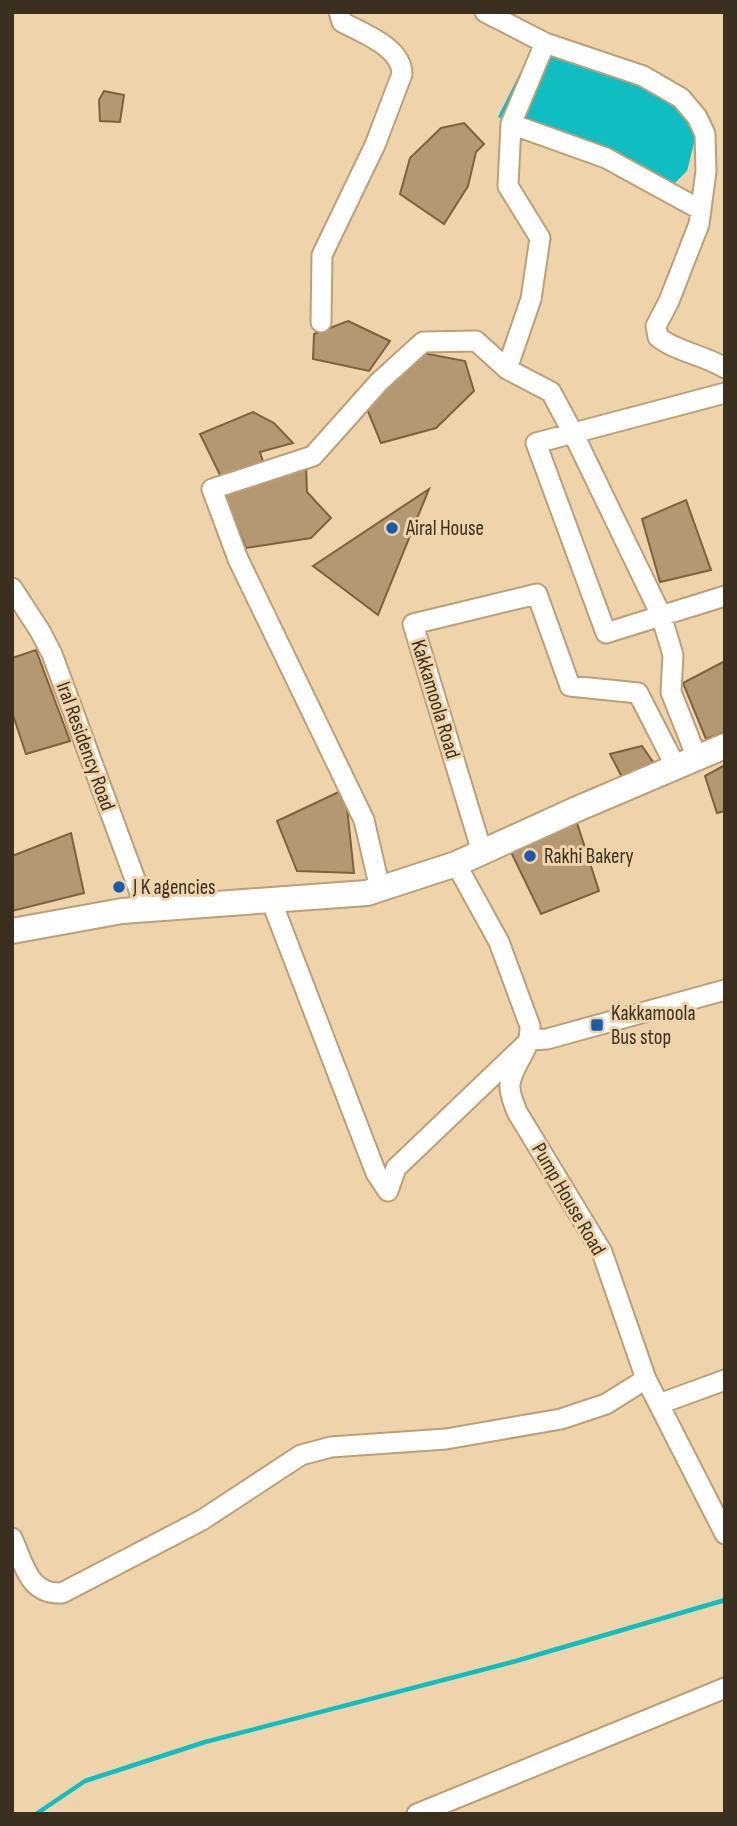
<svg xmlns="http://www.w3.org/2000/svg" width="737" height="1826" font-family="'Sofia Sans Condensed',sans-serif">
<style>
.water{fill:#0ebec1}
.lines{fill:none;stroke-linecap:round;stroke-linejoin:round}
.stream{stroke:#0ebec1;stroke-width:4.5}
.building{fill:#b39871;stroke:#7c633d;stroke-width:2}
.minor-casing{stroke:#ba9f78;stroke-width:23}
.major-casing{stroke:#ba9f78;stroke-width:28}
.minor{stroke:#fff;stroke-width:19}
.major{stroke:#fff;stroke-width:24}
.poi-dot{fill:#1c5bac;stroke:#efd3aa;stroke-width:2.5}
.labels{text-anchor:middle;stroke-width:6;stroke-linejoin:round;paint-order:stroke}
.poi-label{font-size:21px;fill:#3b3020;stroke:#efd3aa;text-anchor:start}
.street-label{font-size:21px;fill:#3b3020;stroke:#efd3aa}
</style>
<rect width="100%" height="100%" fill="#efd3aa"/>
<path class="water" d="M532,49l128,43 37,39 -10,40 -23,23 -166,-77z"/>
<g class="lines">
<path class="stream" d="M36,1814l49,-33 120,-39 311,-81 209,-61"/>
</g>
<path class="building" d="M104,91l20,4 -4,27 -20,-1 -1,-21z
M464,123l20,21 -8,8 -8,34 -24,38 -44,-30 10,-36 31,-30z
M348,321l42,20 -21,30 -56,-12 1,-25z
M423,353l42,8 9,30 -38,37 -55,15 -16,-39z
M253,412l21,11 19,20 -33,9 5,16 -42,13 -23,-47z
M306,465l1,27 24,26 -20,20 -65,10 -25,-59z
M429,489l-51,126 -65,-49z
M686,500l25,70 -51,12 -18,-63z
M36,650l34,91 -44,13 -14,-42v-54z
M725,661v71l-19,7 -23,-56z
M642,746l16,23 -36,8 -12,-23z
M725,765v46l-8,2 -12,-37z
M345,789l9,84 -57,-2 -20,-50z
M576,820l23,71 -58,23 -33,-68z
M71,833l13,60 -72,18v-55z"/>
<g class="lines">
<defs>
<path id="minor" d="M485,12l60,31 98,33 38,22 16,19 8,17 1,37 -7,53 -30,77 -13,25 2,11c19,15 46,18 67,31
M511,124l95,34 95,52
M321,322l1,-67 53,-110 27,-71c0,-27 -40,-41 -60,-52l-3,-10
M507,369l24,-70 9,-61 -32,-52 3,-62 34,-81
M725,393l-189,50 70,190 119,-37
M12,588l28,43 12,23 94,255
M482,852l-69,-228 124,-30 33,92 68,7 38,74
M456,864l43,78 31,84c1,25 -17,37 -20,58 -1,10 4,19 7,28l85,140 44,127 79,155
M380,889l-16,-69 -126,-261 -26,-70 101,-33 66,-74 44,-40 53,-1 31,28 44,23 22,41 88,182 12,40 -2,37 26,66
M271,900l105,273 12,18 8,-23 134,-128 17,-1 178,-49
M659,1404l66,-24
M12,1538c12,25 16,57 50,55l140,-73 99,-65 30,-8 115,-8 115,-20 45,-15 40,-25
M417,1814l308,-126"/>
<path id="major" d="M12,931l110,-20 245,-18 89,-29 121,-55 148,-63"/>
</defs>
<use href="#minor" class="minor-casing"/>
<use href="#major" class="major-casing"/>
<use href="#minor" class="minor"/>
<use href="#major" class="major"/>
</g>
<g class="poi-dot">
<circle cx="392" cy="528" r="7"/>
<circle cx="530" cy="856" r="7"/>
<circle cx="119" cy="887" r="7"/>
<rect x="590" y="1018" width="14" height="14" rx="3.5"/>
</g>
<g class="labels">
<g class="poi-label">
<text x="406" y="535">Airal House</text>
<text x="544" y="863">Rakhi Bakery</text>
<text x="133" y="894">J K agencies</text>
<text x="611" y="1020">Kakkamoola<tspan x="611" dy="24">Bus stop</tspan></text>
</g>
<g class="street-label">
<text transform="translate(436 699) rotate(73)" y="7">Kakkamoola Road</text>
<text transform="translate(86 746) rotate(70)" y="7">Iral Residency Road</text>
<text transform="translate(569 1199) rotate(60)" y="7">Pump House Road</text>
</g>
</g>
<rect width="737" height="1826" fill="none" stroke="#3b3020" stroke-width="28"/>
</svg>
